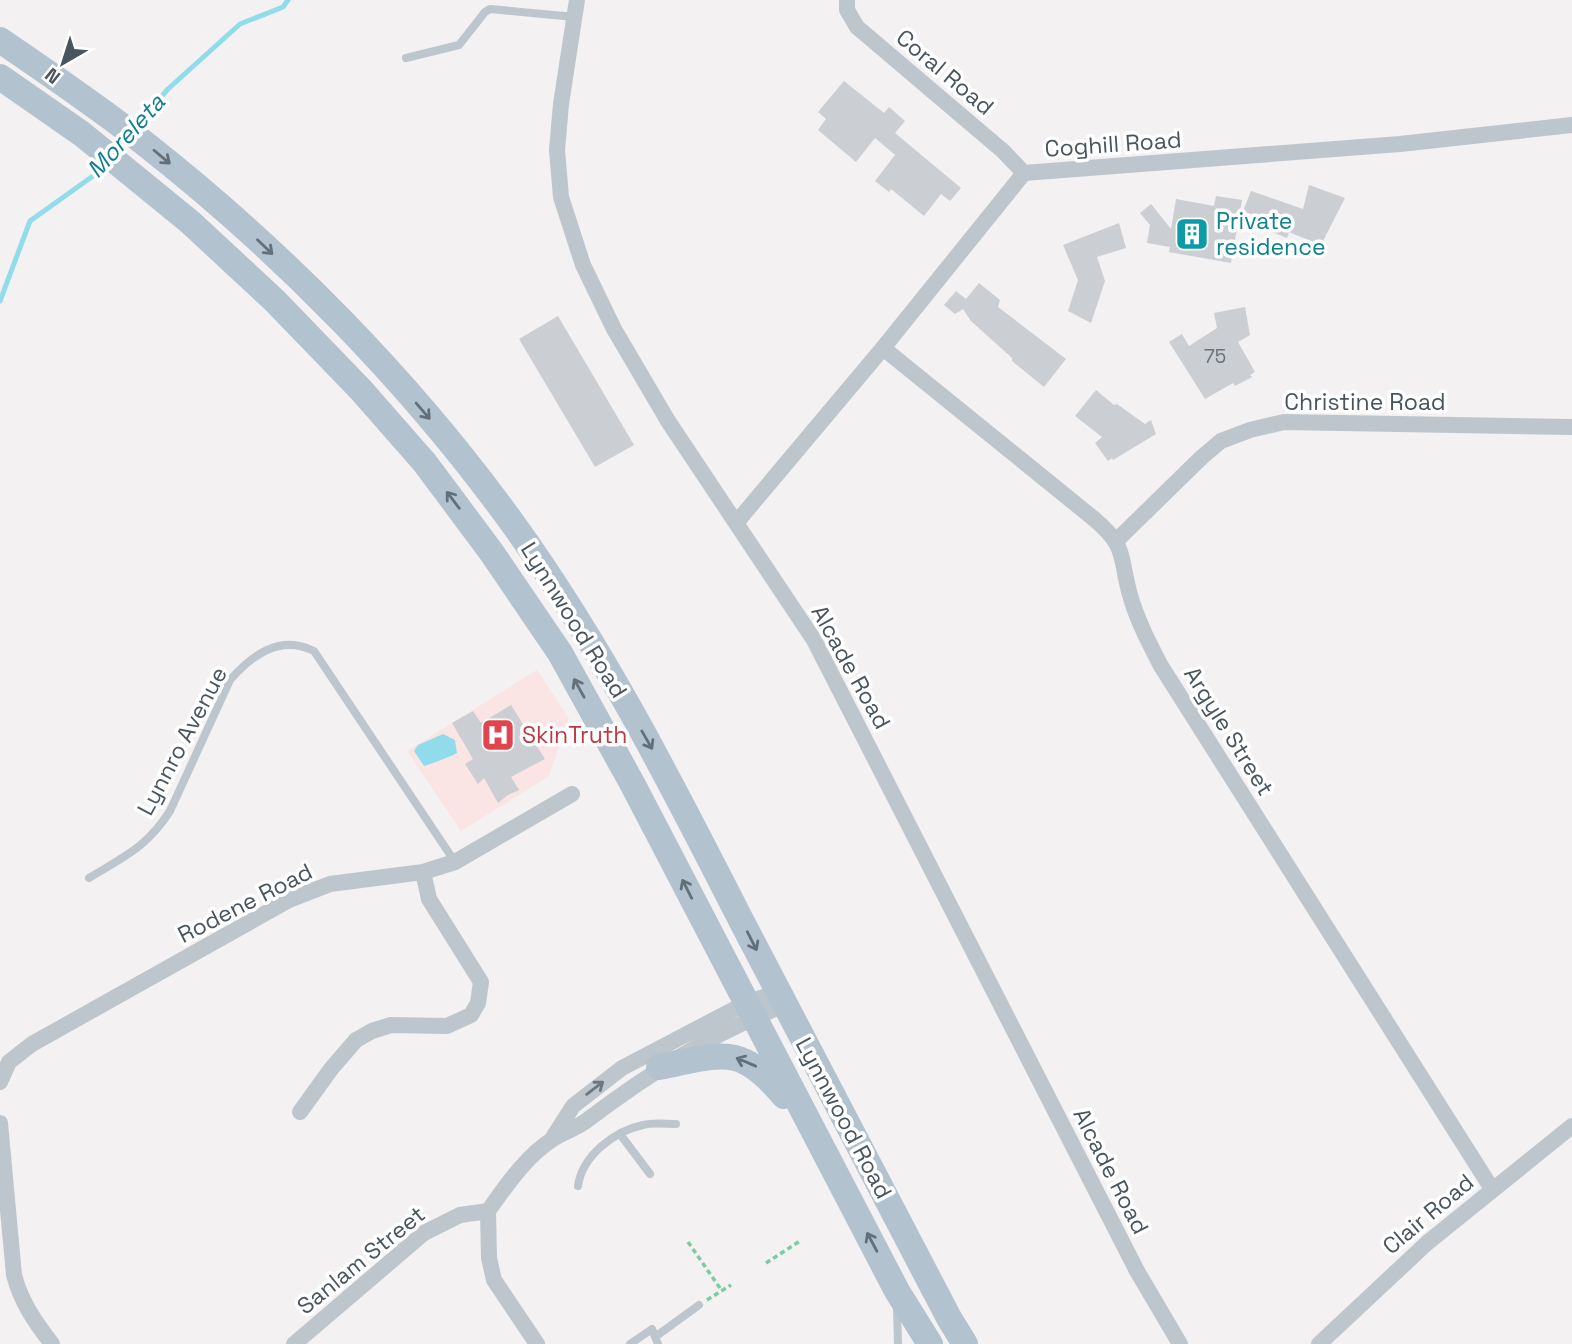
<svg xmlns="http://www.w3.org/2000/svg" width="1572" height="1344" font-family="'Space Grotesk',sans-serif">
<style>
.medical{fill:#fbe5e4}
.water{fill:#90dceb}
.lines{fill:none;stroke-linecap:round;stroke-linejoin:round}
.stream{stroke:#90dceb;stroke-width:5}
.building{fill:#cbced3}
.path{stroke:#7acda0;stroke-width:3.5;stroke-dasharray:5 3.5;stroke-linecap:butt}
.service{stroke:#bdc6cd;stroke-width:8}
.minor{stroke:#bdc6cd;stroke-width:16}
.primary{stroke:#b2c2cf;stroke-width:26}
.oneway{stroke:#63707a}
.oneway2{stroke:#6c777f}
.labels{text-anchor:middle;stroke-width:7;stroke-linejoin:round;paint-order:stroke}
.number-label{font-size:19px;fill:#6a737b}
.street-label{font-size:23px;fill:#49555e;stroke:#fff}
.culture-label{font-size:23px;fill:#0d838f;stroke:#fff;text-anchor:start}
.health-label{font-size:23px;fill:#be3a42;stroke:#fff;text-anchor:start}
.water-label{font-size:24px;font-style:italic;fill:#0f7e94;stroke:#fff}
</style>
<rect width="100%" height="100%" fill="#f3f1f1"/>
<path class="medical" d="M537,670l32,49 -20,57 -88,55 -54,-80z"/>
<path class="water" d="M443,734l12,6 2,13c-7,4 -24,10 -33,13l-10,-15 4,-6z"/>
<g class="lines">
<path class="stream" d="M134,128l34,-39 72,-65 43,-17 5,-7
M0,301l30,-80 63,-45 12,-14"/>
</g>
<path class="building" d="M844,81l40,32 5,-6 16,14 -10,12 66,55 -11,13 -9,-7 -17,22 -33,-27 -2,3 -14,-11 20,-26 -20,-17 -19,24 -38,-32 8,-11 -8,-7z
M1309,185l36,13 -24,47 -32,-13 -2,6 -22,-9 2,-9 -24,-9 8,-20 52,18z
M1216,196l26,4 -11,63 -62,-11 1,-5 -23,-4 3,-18 -10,-12 11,-9 20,25 5,-30 38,7z
M1119,223l7,25 -29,9 8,24 -14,42 -23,-12 10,-31 -15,-35z
M979,283l21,17 -2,7 68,52 -22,28 -32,-26v-3l-41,-37 -8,-12 -8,5 -11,-9 12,-14 10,8z
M1245,307l5,28 -12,7 17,30 -5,3 2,2 -17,9 -2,-3 -28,16 -36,-57 13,-8 7,12 28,-18 -3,-15z
M558,316l76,129 -39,22 -76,-128z
M1096,390l18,15 3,-1 28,20 6,-4 5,14 -43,26 -1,-2 -4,3 -13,-18 7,-6 -27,-21z
M511,705l34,54 -34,18 8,13 -11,5 -10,8 -14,-25 -6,6 -13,-20 8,-5 -21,-36 21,-12 8,12z"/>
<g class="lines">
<path class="path" d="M688,1242l34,49
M766,1263l34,-22
M707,1300l24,-15"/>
<path class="service" d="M406,58l53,-13 26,-33 5,-3 85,8
M89,878c36,-22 57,-30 81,-67l60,-131c22,-25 50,-46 84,-29l141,211
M620,1134l30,40
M578,1186c4,-30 36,-55 65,-61 11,-3 22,-1 33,-1
M897,1309l1,35
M655,1337l44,-32
M630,1344l22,-15 6,15"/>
<path class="minor" d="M577,0l-16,104 -4,46 4,47 22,68 31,64 54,92 146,219 323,631 43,73
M847,0v10l10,17 146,124 21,22
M883,348l210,170c35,29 26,38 37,77 7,25 19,48 31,71l331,523
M736,523l147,-175 141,-175 376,-29 172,-19
M1116,541l86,-84 19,-16 29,-11 34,-8 288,5
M0,1082l9,-20 23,-18 257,-144 41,-16 93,-12 32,-10 117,-68
M300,1112l31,-43 25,-29 16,-9 19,-6 56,1 24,-11 7,-12 3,-21 -52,-83 -6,-27
M0,1123l14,152c7,27 21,47 38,69
M552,1139l21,-33 49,-38 124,-65 32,-11
M488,1211l1,47 5,22 43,64
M294,1344l130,-111 36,-18 28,-4c18,-25 38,-55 65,-72 11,-7 22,-10 33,-18 62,-47 126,-88 199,-116
M1319,1344l108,-101 145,-117"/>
<path class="primary" d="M0,40c47,32 94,64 139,99 141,110 273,244 377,389 89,124 157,259 226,394 69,132 138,264 207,396l16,26
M0,77l82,57 108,88 85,79 86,89 64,73 67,90 68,100 73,132 264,506 33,53
M659,1067c62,-12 80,-25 125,29"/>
</g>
<defs><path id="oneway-shaft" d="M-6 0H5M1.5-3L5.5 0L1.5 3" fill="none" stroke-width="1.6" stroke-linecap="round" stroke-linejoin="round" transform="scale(1.75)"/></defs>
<g class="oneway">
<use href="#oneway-shaft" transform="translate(162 157) rotate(40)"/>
<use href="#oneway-shaft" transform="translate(265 247) rotate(44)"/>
<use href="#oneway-shaft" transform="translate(423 411) rotate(49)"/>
<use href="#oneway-shaft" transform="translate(453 500) rotate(-127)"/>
<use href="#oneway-shaft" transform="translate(579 688) rotate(-119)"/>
<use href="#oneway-shaft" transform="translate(647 740) rotate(60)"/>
<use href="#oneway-shaft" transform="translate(687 889) rotate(-117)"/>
<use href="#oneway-shaft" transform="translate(752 941) rotate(63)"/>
<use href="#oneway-shaft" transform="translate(746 1062) rotate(-157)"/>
<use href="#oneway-shaft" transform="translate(872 1242) rotate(-118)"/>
</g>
<use class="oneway2" href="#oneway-shaft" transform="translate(595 1088) rotate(-37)"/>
<defs>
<symbol id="building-square" viewBox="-11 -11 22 22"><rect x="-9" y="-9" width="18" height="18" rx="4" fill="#0f9aa8" stroke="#fff"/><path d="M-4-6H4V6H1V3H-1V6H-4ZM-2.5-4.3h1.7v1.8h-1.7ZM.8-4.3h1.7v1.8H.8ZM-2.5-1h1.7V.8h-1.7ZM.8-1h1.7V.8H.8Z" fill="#fff"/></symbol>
<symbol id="hospital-square" viewBox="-11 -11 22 22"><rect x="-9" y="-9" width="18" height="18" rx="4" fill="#e0444e" stroke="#fff"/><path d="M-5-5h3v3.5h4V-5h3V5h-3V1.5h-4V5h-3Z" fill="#fff"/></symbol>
</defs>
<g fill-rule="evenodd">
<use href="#building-square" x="1173" y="215" width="38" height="38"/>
<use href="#hospital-square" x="479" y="716" width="38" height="38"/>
</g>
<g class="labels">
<g class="number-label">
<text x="1215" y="363">75</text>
</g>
<g class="street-label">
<text transform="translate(945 72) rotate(40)" y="8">Coral Road</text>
<text transform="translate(1113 144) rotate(-4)" y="8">Coghill Road</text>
<text x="1365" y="410">Christine Road</text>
<text transform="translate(574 620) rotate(58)" y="8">Lynnwood Road</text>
<text transform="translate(851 667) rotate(61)" y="8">Alcade Road</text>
<text transform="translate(1229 731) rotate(58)" y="8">Argyle Street</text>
<text transform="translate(182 741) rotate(-62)" y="8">Lynnro Avenue</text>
<text transform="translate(245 903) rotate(-27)" y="8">Rodene Road</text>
<text transform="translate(844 1118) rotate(62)" y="8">Lynnwood Road</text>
<text transform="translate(1111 1171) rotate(63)" y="8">Alcade Road</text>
<text transform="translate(1428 1214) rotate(-40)" y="8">Clair Road</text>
<text transform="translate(361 1260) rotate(-39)" y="8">Sanlam Street</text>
</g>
<g class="culture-label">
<text x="1216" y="229">Private<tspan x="1216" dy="26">residence</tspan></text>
</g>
<g class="health-label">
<text x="522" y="743">SkinTruth</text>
</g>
<g class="water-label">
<text transform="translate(126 136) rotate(-48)" y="8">Moreleta</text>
</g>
</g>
<g transform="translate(63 63) rotate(219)" stroke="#ffffff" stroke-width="5" paint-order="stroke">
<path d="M0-5L12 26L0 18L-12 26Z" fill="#49555e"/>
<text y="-10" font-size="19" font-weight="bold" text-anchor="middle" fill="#49555e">N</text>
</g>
</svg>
